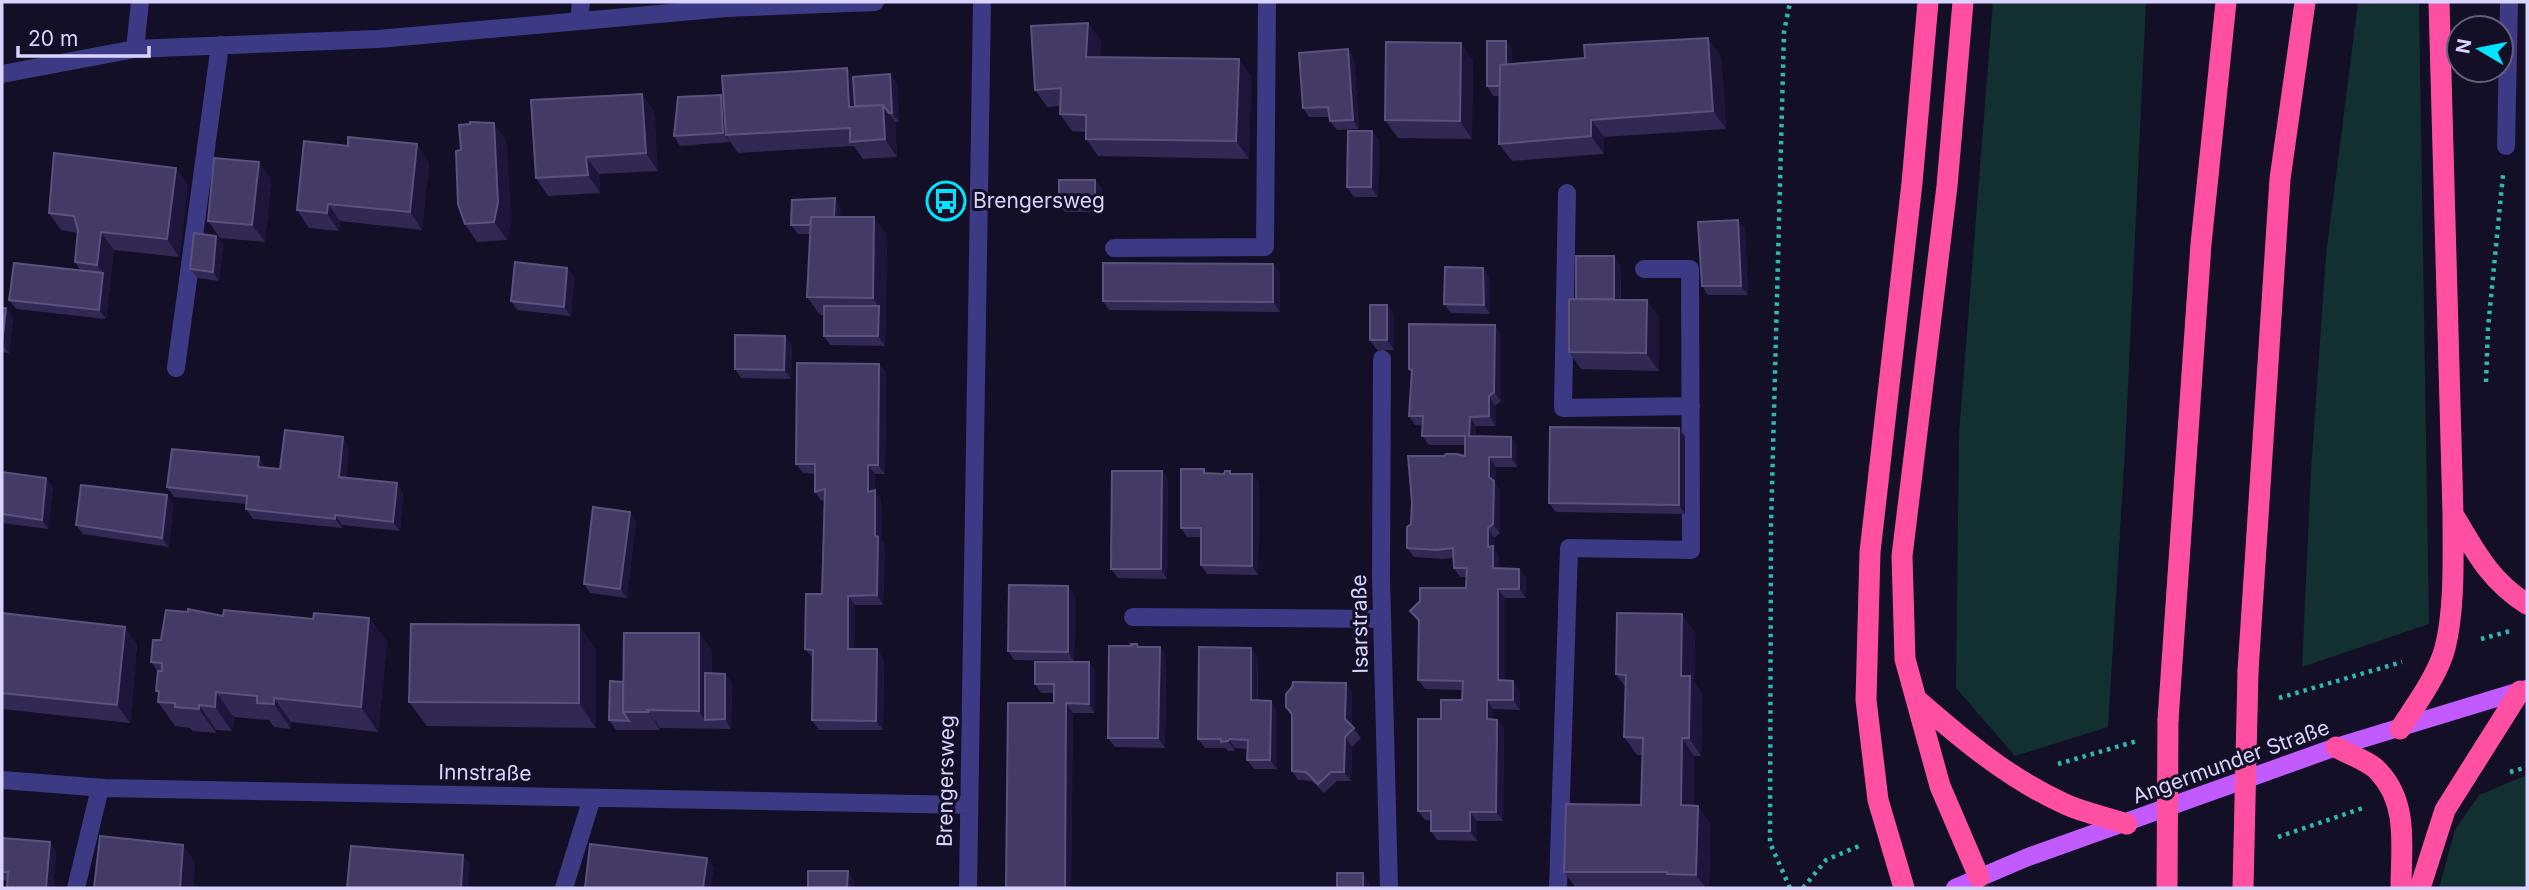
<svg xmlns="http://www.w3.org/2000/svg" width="2529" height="890" font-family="Inter,sans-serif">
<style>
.green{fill:#12302f}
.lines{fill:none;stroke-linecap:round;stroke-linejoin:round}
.path{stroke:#2fb8b0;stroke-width:4.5;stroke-dasharray:3.5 5;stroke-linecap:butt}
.minor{stroke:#3d3a85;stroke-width:18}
.major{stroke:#c25bff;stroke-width:18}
.highway{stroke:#ff4fa3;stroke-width:21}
.highway-bridge{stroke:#ff4fa3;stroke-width:21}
.wall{fill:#312854}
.shaded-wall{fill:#1d163a}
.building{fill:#433a66;stroke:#5a527e;stroke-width:2}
.labels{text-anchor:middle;stroke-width:6;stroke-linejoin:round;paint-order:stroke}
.poi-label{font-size:21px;fill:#d9d4ff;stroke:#130f26;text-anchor:start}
.street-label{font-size:21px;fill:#d9d4ff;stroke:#130f26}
</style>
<rect width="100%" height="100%" fill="#130f26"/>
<path class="green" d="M1993,2h153l-21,448 -17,277 -93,29 -59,-68 3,-254z
M2358,2h61l10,622 -127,43 9,-196 15,-216z
M2527,775v113h-88l16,-58 24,-35z"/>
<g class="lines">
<path class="path" d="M2486,382l2,-54 15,-153
M2481,639l29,-8
M2279,698l123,-36
M2058,764l79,-23
M2510,772l17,-5
M2278,837l85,-29
M1790,888l-20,-45 1,-318 13,-493 6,-30
M1803,888l23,-28 33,-14"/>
<path class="minor" d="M579,21l2,-19
M135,49l5,-47
M2,74l133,-25 243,-10 348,-31 149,-6
M2506,146l3,-144
M1567,193l-4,215 128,-2
M1114,248l151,-1 2,-245
M1382,359l-1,218 8,311
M176,368l44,-323
M1133,617l249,2
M2,780l103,8 863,17
M76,888l24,-100
M564,888l28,-90
M968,888l14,-886
M1558,888l11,-340 122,2 -1,-281h-46"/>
<path class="major" d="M1955,888l73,-31 308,-110 190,-58"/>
<path class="highway" d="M1963,2l-16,184 -45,370 3,103 35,127 39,91
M2439,2l14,512c22,37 37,67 74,90
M2248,671l32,-492 25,-177
M1916,699c46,40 93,80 149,105 19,9 42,13 62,20
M2168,720l33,-476 25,-242
M2400,729c15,-23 38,-54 45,-81 10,-40 8,-91 8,-132
M2336,747c13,8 34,14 43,25 30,32 22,76 22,116
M1904,888l-26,-88 -12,-100 4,-148 42,-369 16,-181
M2420,888l25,-78 75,-119"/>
<path class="highway-bridge" d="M2167,888l1,-168
M2243,888l5,-217"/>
</g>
<path class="wall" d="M1101,40l-1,17 139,2 12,18 -2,82 -151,-3 -12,-17v-7l-14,-1 -12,-17v-8l-13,1 -12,-17z
M1506,41l6,10v13l209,-8 5,73 -122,8v17l-92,7 -13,-17 1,-48h-7l-6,-10z
M1348,49l6,10 5,70 -22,1 -7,-9v-4h-21l-6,-9z
M1473,61l-1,78 -74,-1 -13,-18z
M853,77l44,6 2,39h-4l2,35 -34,2 -9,-13 -116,7 -9,-13 1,2 -50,4 -6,-10 49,-38z
M642,94l12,18 4,59 -59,3 1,19 -52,3 -12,-18z
M1372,131l7,9 -1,57h-24l-7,-10z
M506,140l5,80 -4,20 -30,2 -12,-18 -4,-74z
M429,162l-7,68 -82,-9 -1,10 -30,-3 -12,-18z
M176,168l12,17 -9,72 -65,-7 -8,69 -90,-10 -7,-9 71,-30 -5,-8 3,-29 -17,-3 -12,-17z
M271,179l-6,63 -45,-4 -12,-17z
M1095,180l7,9v23h-37l-6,-9z
M841,207v10l46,18 -2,111 -55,-1 -6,-9v-21h-4l-13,-18 3,-63h-12l-7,-9z
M1745,229l3,66h-40l-6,-9z
M216,236l7,9 -4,36 -22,-3 -7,-9z
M1273,264l7,10v38l-171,-2 -6,-9z
M1621,265v34l38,18v54l-78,-2 -12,-17 7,-53z
M567,268l7,9 -3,39 -54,-6 -6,-9z
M1490,277v37l-39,-1 -7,-9z
M2,308h4l7,10 -4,35 -7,-1z
M1394,314v36h-17l-7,-10z
M1501,334v67l-6,5 1,20h-20v10l35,1 6,9v21h-21l-1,16 5,8v42l-6,5 1,11 4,7v12l20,1 7,9v20h-21v83l14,9 1,20 -27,-1v10l4,1 7,9 -1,92h-26v20l-40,-1 -6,-9v-11h-6l-7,-9 23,-92 21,-19v-10l-37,-1 -7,-9 1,-57 -9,-12 56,-23 1,-11h-7l-6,-9 -1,-10 -10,1 -29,-2 -7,-9 4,-24 54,-68v-11h-36l-7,-9v-11h-7l-6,-9 3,-43 -3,-4z
M785,336l7,9 -1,34 -50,-1 -6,-9z
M879,364l7,9 -1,101h-10l-1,16 7,10 1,41 3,5 -2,59h-28l-1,44 30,10 -1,71h-64l-7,-10 1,-62 -8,-9 17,-55 3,-94 -4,1 -6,-9v-18l-12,-1 -7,-9z
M1679,428l6,9v77l-129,-2 -7,-9z
M349,447l-3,31 57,15 -3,38 -58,-6v3l-89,-9 -7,-10 1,-5 -73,-7 -7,-10 98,-20v1l15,1z
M1162,471l6,9 -1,99 -49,-1 -7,-9z
M2,472l44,6 7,9 -5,42 -46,-6z
M1207,473l45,1 7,9 -1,92 -51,-1 -6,-9v-28h-14l-6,-9z
M167,495l6,9 -4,43 -86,-13 -7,-9z
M630,512l6,9 -9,77 -37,-5 -6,-9z
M1075,595l-1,66 -60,-1 -6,-9z
M2,613l135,31 -7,79 -128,-14z
M223,616l90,3 56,-1 18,24 -9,90 -87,-10v7l-17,-2 -5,-7 -35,-3 -2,14 -16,-1v3l-23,-2 -3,-3 -15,-2 -17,-24 1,-8 -3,-3 2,-19 -7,-10 10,-22z
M1695,632l-1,49 8,13 -1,62h-7v50l16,17 -1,65h-133l-12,-16 77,-67 1,-50h-5l-13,-18 2,-49 -10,-14z
M699,633l13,18v22l13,1 7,9 -1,46 -71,-1v2h-44l-7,-10 14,-38z
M1137,644l2,3h21l6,9 -1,92 -50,-1 -7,-9 24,-92z
M1251,648l7,9v43l19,10v59h-23l-7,-9v-11l-12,-1v3h-7l-2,-3h-21l-7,-9z
M596,649v79l-169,-2 -18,-24z
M1089,662l6,10v41h-22l-2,175h-64l47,-185v-10h-13l-6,-9z
M1346,683l6,10v33l9,12 -9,9 -1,34h-14l-13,12 -12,-12 -14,-1 -6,-9v-55l-6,-9z
M2,838l54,14 -3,36h-46l1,-7 -6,-1z"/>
<path class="shaded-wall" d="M1088,23l13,17 -3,34 -12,-17z
M1708,38l13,18 5,73 -13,-18z
M1506,41l6,10v45l-6,-10z
M1461,43l12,18 -1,78 -12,-18z
M1348,49l6,10 5,70 -6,-9z
M1239,59l12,18 -2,82 -13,-18z
M847,68l12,18 2,29 -12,-8z
M890,74l7,9 2,39 -7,-9z
M642,94l12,18 4,59 -12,-18z
M721,95l6,9 -1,31 4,7 -7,-9z
M883,105l12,17 2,35 -12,-18z
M1591,120l13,17v17l-13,-18z
M494,123l12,17 5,80 -4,20 -13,-18z
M1372,131l7,9 -1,57 -7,-10z
M417,144l12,18 -7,68 -12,-18z
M586,157l13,17 1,19 -12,-18z
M259,162l12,17 -6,63 -13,-17z
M176,168l12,17 -9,72 -12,-18z
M1095,180l7,9v23l-7,-9z
M835,198l6,9v28l-7,-10z
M328,204l12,17 -1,10 -12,-18z
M874,217l13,18 -2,111 -7,-10 1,-29 -6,-9z
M1738,220l7,9 3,66 -7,-9z
M101,232l13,18 -8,69 -7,-9 4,-37 -6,-8z
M216,236l7,9 -4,36 -6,-9z
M1614,256l7,9 -1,49 -6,-9z
M1273,264l7,10v38l-7,-10z
M567,268l7,9 -3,39 -7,-9z
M1483,268l7,9v37l-6,-9z
M1647,300l12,17v54l-13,-18z
M1387,305l7,9v36l-7,-10z
M6,308l7,10 -4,35 -7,-9z
M1495,325l6,9v67l-7,-9z
M785,336l7,9 -1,34 -7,-9z
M879,364l7,9 -1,101 -7,-9z
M1489,396l6,10 1,20 -7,-10z
M1470,417l6,9v19l-7,-9z
M1679,428l6,9v77l-6,-9z
M343,437l6,10 -4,40 -6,-10z
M1511,437l6,9v21l-6,-10z
M259,457l6,10 -1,10 -6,-10z
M1489,457l7,10 -1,16 5,8v42l-7,-9 -4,-47z
M868,465l7,9 -1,27 -6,-9z
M1162,471l6,9 -1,99 -6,-10z
M1252,474l7,9 -1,92 -6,-9z
M46,478l7,9 -5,42 -6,-9z
M397,483l6,10 -3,38 -7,-9z
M875,490l6,10 1,41 3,5 -2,59 -6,-10z
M167,495l6,9 -4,43 -7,-9z
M630,512l6,9 -9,77 -7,-9z
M335,515l7,10v3l-7,-9z
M1488,528l6,10 1,11 4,7v22l-6,-10 -5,-21z
M1519,569l7,9v20l-7,-9z
M1068,586l7,9 -1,66 -6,-9z
M1498,589l7,9v92l-7,-10z
M848,596l7,9 -1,53 -6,-9z
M1682,614l13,18 -1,49 8,13 -1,62 -12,-18 -8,-62z
M369,618l18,24 -9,90 -17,-25z
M579,625l17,24v79l-17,-25z
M125,627l12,17 -7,79 -13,-18z
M699,633l13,18 -1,68 -6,1 -6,-9z
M1160,647l6,9 -1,92 -7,-10z
M1251,648l7,9 -1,53 -6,-10z
M877,649l7,10 -1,71 -7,-9z
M1089,662l6,10v41l-6,-9z
M725,674l7,9 -1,46 -6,-10z
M1513,681l6,9 1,20 -7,-10z
M1346,683l6,10v36l-7,-10z
M216,692l18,25 -2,14 -17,-24z
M274,698l17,24v7l-17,-25z
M1487,700l6,9v20l-6,-10z
M1271,701l6,9v59l-7,-9z
M1066,703l7,10 -2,175h-6z
M199,705l17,25v3l-17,-24z
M647,710l13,18v2l-12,-18z
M1497,720l7,9 -1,92 -7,-9z
M1345,737l7,10 -1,34 -7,-9z
M1682,738l12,18v67l-13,-18z
M1229,739l6,9v3l-7,-10z
M1698,806l12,17 -1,65h-3l-10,-13z
M1470,812l7,9v20l-7,-10z
M50,842l6,10 -3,36h-7z
M183,845l12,17 -1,26h-14z
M463,855l7,9 -2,24h-7z
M707,858l7,9 -3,21h-8z
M848,871l6,10v7h-7z
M1363,873l7,10v5h-7z"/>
<path class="building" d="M1088,23l-2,34 153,2 -3,82 -150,-2v-24l-26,-1 1,-26 -26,2 -4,-64z
M1708,38l5,73 -122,9v16l-92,8 1,-79 85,-7 -1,-13z
M1487,41h19v24h-6v21h-13z
M1386,42l75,1 -1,78 -75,-1z
M1348,49l5,71 -23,1 -2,-14 -25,1 -4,-55z
M847,68l2,39 34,-2 2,34 -35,3v-14l-124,7 -4,-59z
M890,74l2,39h-3l-6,-8 -28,1 -2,-29z
M642,94l4,59 -60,4 2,18 -52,3 -5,-78z
M721,95l2,38 -49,3 4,-39z
M470,122l24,1 4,79 -4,20 -29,2 -7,-20 -2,-53 5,-1 -2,-25 11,-1z
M1348,131h24l-1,56h-24z
M348,137l69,7 -7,68 -82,-8 -1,9 -30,-3 7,-69 44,5z
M54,153l122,15 -9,71 -66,-7 -4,33 -22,-3 3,-32 -4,-14 -25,-3z
M214,158l45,4 -7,63 -44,-4z
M1059,180h36v23h-36z
M835,198l-1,19h-23l-1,8h-19l1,-25z
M811,217h63l-1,81 -66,-1z
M1738,220l3,66h-39l-4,-64z
M194,233l22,3 -3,36 -23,-3z
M1576,256h38v43h-38z
M515,262l52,6 -3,39 -53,-6z
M14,263l89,10 -4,37 -90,-10z
M1103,263l170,1v38l-170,-1z
M1445,267l38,1 1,37 -40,-1z
M1569,299l78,1 -1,53 -77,-1z
M1370,305h17v35h-17z
M824,306h55l-1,30h-54z
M2,308h4l-4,36z
M1409,324l86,1 -1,67 -5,4v20l-19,1 -1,19 42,1v20h-22v20l5,4 -1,43 -5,4v19l5,-1v22l26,1v20h-21v91l15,1v19h-26v19l10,1 -1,92h-26v19h-39v-20h-13v-92h23v-19h21l1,-19 -45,-1 1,-60 -9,-9 10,-10v-13h46l1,-20h-13l-1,-20 -16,2 -30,-2v-21l4,-3 1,-22 -4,-46h36l2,-2h11l8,2v-20h-43l1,-20h-14l3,-46 -3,-1z
M735,335l50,1 -1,34 -49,-1z
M797,363l82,1 -1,101h-10v27l7,-2v45l3,2 -1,58 -29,1v53h29l-1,72 -64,-1 1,-70 -8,-1 1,-55h16l3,-105 -10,3v-28h-19z
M1550,427l129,1v77l-130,-2z
M285,430l58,7 -4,40 58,6 -4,39 -58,-7v4l-89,-10 1,-13 -80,-9 5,-38 87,8 -1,10 22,2z
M1181,469h23v4l20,1 1,-3h5v3h22v92l-51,-1v-37h-20z
M1112,471h50l-1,98h-50z
M2,472l44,6 -4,42 -40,-6z
M81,485l86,10 -5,43 -86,-13z
M593,507l37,5 -10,77 -36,-5z
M1009,585l59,1v66l-60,-1z
M188,609l35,7 1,-6 89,9 1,-6 55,5 -8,89 -87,-9v6l-17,-1v-7l-41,-4 -1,15 -16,-2v4l-24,-2v-4l-17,-1 1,-11h-3l2,-20h4v-8l-11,-1 2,-22h8l5,-30 22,2z
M2,613l123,14 -8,78 -115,-12z
M1617,613l65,1 -1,62h9l-1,62h-7l-1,67 17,1 -2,69 -29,-1v-2h-103l2,-68 75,1 2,-67 -19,-1 2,-62 -10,-1z
M411,624l168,1v78l-170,-1z
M624,633h75v78l-52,-1 1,2h-25z
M1131,644h6l1,3h22l-2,91h-50l1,-92h23z
M1199,647l52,1v52l20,1 -1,59h-23l1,-20 -19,-1 -1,2 -7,1v-3h-23z
M1035,662h54v42l-23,-1 -1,185h-59l2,-185h46v-19h-19z
M705,673l20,1v45l-20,1z
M610,681l13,1v30l6,9 -20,-1z
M1293,682l53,1 -1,36 9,9 -9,9 -1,35h-13l-13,12 -12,-12 -14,-1v-57l-6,-7v-13l6,-7z
M100,836l83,9 -3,43h-86z
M2,838l48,4 -4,46h-39l1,-16h-6z
M590,844l117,14 -4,30h-118z
M351,846l112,9 -2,33h-114z
M808,871h40l-1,17h-39z
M1337,873h26v15h-26z"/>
<defs>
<symbol id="bus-ring" viewBox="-11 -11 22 22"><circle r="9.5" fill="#130f26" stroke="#00e5ff" stroke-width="1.5"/><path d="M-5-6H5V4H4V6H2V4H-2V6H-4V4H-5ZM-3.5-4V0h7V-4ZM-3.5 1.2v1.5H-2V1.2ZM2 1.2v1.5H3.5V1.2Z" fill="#00e5ff"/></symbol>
</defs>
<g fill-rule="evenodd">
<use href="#bus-ring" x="924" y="179" width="44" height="44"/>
</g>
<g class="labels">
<g class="poi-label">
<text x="973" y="208">Brengersweg</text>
</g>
<g class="street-label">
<text transform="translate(1360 624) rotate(-91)" y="7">Isarstraße</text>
<text transform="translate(2231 762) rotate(-20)" y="7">Angermunder Straße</text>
<text transform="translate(485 773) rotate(1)" y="7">Innstraße</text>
<text transform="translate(946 781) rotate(-89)" y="7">Brengersweg</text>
</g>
</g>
<rect width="2529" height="890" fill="none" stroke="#d9d4ff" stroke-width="7"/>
<g transform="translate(2480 49) rotate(280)"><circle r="33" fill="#130f26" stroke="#625e7d" stroke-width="2"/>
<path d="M0-5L12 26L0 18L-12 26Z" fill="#00e5ff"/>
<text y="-10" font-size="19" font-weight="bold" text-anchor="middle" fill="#d9d4ff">N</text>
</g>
<path d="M18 46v10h131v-10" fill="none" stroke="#d9d4ff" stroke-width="3.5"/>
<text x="28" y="46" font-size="21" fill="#d9d4ff" stroke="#130f26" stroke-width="5" paint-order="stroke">20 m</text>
</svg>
